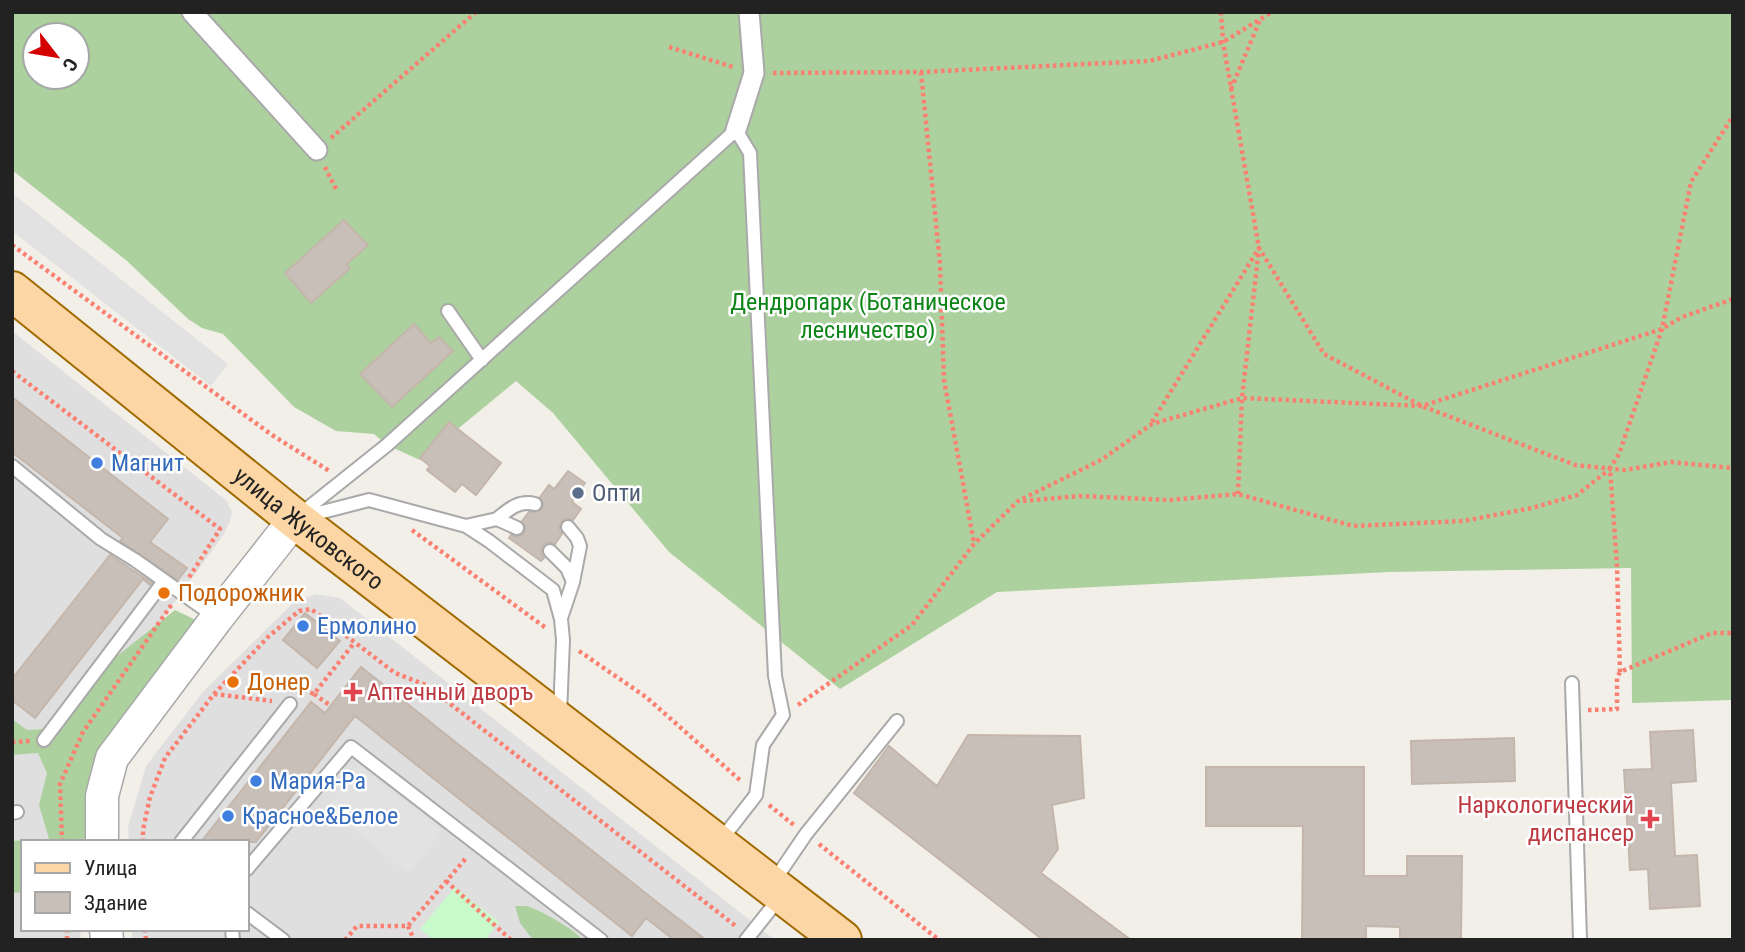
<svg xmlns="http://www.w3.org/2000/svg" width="1745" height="952" font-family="'Roboto Condensed',sans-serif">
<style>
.residential{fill:#e0dfdf}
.forest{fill:#add19e;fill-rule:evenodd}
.park{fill:#c8facc}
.parking{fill:#e2e2e2}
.building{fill:#c7bfb8;stroke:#c4b6ab;stroke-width:2}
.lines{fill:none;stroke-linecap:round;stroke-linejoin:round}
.service-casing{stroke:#a9a9a9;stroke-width:16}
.pedestrian-casing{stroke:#a9a9a9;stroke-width:23}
.tertiary-casing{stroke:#a9a9a9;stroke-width:35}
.primary-casing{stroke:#a06b00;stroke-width:42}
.path{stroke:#fa8072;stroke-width:4.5;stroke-dasharray:3.5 3.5;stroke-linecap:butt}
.service{stroke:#fff;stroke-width:12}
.pedestrian{stroke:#fff;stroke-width:19}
.tertiary{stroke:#fff;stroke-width:32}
.primary{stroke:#fcd6a4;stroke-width:38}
.shop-dot{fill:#3f7fe0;stroke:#fff;stroke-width:2.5}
.service-dot{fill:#5c6f8a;stroke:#fff;stroke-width:2.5}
.food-dot{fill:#e8710a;stroke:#fff;stroke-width:2.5}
.health-dot{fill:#e0444e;stroke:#fff;stroke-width:2.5}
.labels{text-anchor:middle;stroke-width:5;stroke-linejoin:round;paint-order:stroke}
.park-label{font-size:24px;fill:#0c8416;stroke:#fff}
.shop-label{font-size:24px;fill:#366cbe;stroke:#fff;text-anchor:start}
.service-label{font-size:24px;fill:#4e5e75;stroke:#fff;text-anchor:start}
.street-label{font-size:24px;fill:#222;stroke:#fff}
.food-label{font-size:24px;fill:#c56008;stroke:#fff;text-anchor:start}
.health-label{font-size:24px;fill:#be3a42;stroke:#fff;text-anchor:start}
</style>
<rect width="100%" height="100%" fill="#f2efe9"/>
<path class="residential" d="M12,331l215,170 5,11 -2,9 -6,13 -133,184 -17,124h-51v87h57l1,11h-69z
M316,594l24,4 435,342h-643v-11h115v-87h-118l-1,-15 18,-61 57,-74 90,-89z"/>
<path class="forest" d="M12,12h1721v688l-101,3 -1,-135 -242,4 -392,20 -157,97 -171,-137 -116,-139 -37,-32 -96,79 -33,-15 -13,-11 -38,-3 -42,-24 -71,-73 -21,-6 -14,-9 -61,-58 -115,-91zM35,35h42v42h-42z
M175,610l21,10 -91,139 -11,83h-71v50l-11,1v-52l37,-2 -10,-34 8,-32 -9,-20 -26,2v-36l15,11 32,-2 48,-64z
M515,906c4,0 8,0 12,0 11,3 50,24 55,34h-49l-13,-17z"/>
<path class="park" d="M455,887l44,35 -14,18h-51l-14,-11z"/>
<path class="parking" d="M12,193l216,171 -17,22 -199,-155z
M359,766l83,65 -33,42 -83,-65z"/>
<path class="building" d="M344,220l24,25 -21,19 3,4 -39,35 -26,-30z
M414,324l17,19 8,-6 14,14 -61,56 -32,-33z
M12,397l156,122 -18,23 37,26 -9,12 -58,-39 3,-3 -111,-86z
M449,422l52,41 -25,32 -14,-11 -7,8 -28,-22 3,-4 -10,-8z
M568,471l17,12 -13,19 9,7 -8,11 -6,-2 -5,3 -3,7 3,6 -7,10 -7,-2 -5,3 -2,8 3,5 -3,3 -32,-23 2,-3 6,2 6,-2 3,-7 -4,-7 7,-9h8l4,-2 3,-5 -4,-8 9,-12 5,4z
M110,555l42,28 -2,2 -7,-6 -108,139 -23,-18v-21z
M305,613l35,28 -23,27 -34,-28z
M361,667l297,236 48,37h-32l-28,-22 -14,18 -277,-220 -99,126h-55l110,-140 14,11z
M1693,730l3,51 -25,2 4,73 22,-1 3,51 -50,3 -2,-40 -18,1 -6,-100 28,-1 -2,-37z
M968,735l112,1 4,62 -32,7 6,44 -17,24 90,67h-88l-189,-147 35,-47 48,40z
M1514,738l1,43 -103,3 -1,-43z
M1206,767h158v109h43v-20h55l-1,84h-61v-13l-34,-1v14h-64l1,-114h-97z"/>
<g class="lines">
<defs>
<path id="service" d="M448,311l34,49
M12,466l89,73 34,21 82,58
M298,516l89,-71 349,-315 14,23 25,523 8,39 -20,30 -7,50 -35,45
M303,517l66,-17 97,26 23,15 64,49 8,29 2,21 -3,74
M497,519c12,-10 22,-19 38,-15
M466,526l31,-7 20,9
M568,527l9,11 3,8 -7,36
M550,551l17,17 6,14 -12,36
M1572,683l8,257
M44,740l120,-159
M12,813l5,-1
M181,842l109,-138
M247,869l104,-122 250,193
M774,881l32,-47 91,-113
M247,913l36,27
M232,929l1,11
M746,940l35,-44"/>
<path id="pedestrian" d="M192,12l125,138
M736,130l18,-57 -5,-61"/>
<path id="tertiary" d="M102,842v-46l10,-38 105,-140 78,-99
M106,929l1,11"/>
<g id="primary">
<path id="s1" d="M12,291l283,228 547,421"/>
</g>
</defs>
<use href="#service" class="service-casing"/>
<use href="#pedestrian" class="pedestrian-casing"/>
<use href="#tertiary" class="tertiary-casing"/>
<use href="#primary" class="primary-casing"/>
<path class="path" d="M1221,12l2,30 36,206 65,106 98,52 153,59 50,5 46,-8 62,6
M669,47l64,20
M921,72l19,192 4,116 30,163
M773,73l148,-1 228,-11 74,-19 49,-30
M1231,89l29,-69
M331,138l145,-126
M325,167l12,24
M12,245l260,190 59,37
M12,371l208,158 -32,50
M1152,422l107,-174 -17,150 -4,96
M1023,501l57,-5 89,4 69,-6 115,32 110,-5 69,-13 45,-13 33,-26
M412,530l134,98
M579,651l67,46 95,84
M1620,672l-3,-106 -7,-98 9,-14 43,-125 29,-147 42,-66
M299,693l3,-4 12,5 40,-51
M214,694l58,7
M314,694l17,12
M798,705l114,-80 62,-81 44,-43 83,-41 51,-36 90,-26 180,8 240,-77 20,-12 51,-18
M1588,710l29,-1v-31l3,-6 92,-39h21
M12,742l18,-1
M769,805l26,21
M62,842l-2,-58 23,-52 89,-128
M143,842v-12l7,-33 15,-39 49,-64 55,-58 30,-25 12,-2 84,64 31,12 311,242
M819,844l120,96
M446,881l65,59
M408,926l6,14
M67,929v11
M145,929l1,11
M345,940l12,-14h51l59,-69"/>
<use href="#service" class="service"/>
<use href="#pedestrian" class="pedestrian"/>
<use href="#tertiary" class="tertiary"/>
<use href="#primary" class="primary"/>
</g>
<g class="shop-dot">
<circle cx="97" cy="463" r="7"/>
<circle cx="303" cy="626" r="7"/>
<circle cx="256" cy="781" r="7"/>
<circle cx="228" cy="816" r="7"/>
</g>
<circle class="service-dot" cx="578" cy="493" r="7"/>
<g class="food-dot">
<circle cx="164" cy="593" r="7"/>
<circle cx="233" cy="682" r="7"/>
</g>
<g class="health-dot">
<path d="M349.5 681.5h7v7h7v7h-7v7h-7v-7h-7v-7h7z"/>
<path d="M1646.5 808.5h7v7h7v7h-7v7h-7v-7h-7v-7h7z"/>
</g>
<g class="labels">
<g class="park-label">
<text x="868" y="310">Дендропарк (Ботаническое<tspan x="868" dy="28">лесничество)</tspan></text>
</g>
<g class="shop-label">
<text x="111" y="471">Магнит</text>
<text x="317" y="634">Ермолино</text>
<text x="270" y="789">Мария-Ра</text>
<text x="242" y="824">Красное&amp;Белое</text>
</g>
<g class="service-label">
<text x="592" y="501">Опти</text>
</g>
<g class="street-label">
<text dy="8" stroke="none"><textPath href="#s1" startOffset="380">улица Жуковского</textPath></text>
</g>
<g class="food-label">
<text x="178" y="601">Подорожник</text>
<text x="247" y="690">Донер</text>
</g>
<g class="health-label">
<text x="367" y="700">Аптечный дворъ</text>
<text x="1634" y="813" text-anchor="end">Наркологический<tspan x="1634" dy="28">диспансер</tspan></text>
</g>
</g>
<rect width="1745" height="952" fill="none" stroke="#222222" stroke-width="28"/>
<rect x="21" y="840" width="228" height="91" fill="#ffffff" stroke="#a7a7a7" stroke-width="2"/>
<rect x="35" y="863" width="35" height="10" fill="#fcd6a4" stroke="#a7a7a7" stroke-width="2"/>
<text x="84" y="875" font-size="21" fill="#222222">Улица</text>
<rect x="35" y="892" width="35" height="21" fill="#c7bfb8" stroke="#a7a7a7" stroke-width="2"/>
<text x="84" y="910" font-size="21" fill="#222222">Здание</text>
<g transform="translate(56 56) rotate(121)"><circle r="33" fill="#ffffff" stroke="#a7a7a7" stroke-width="2"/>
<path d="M0-5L12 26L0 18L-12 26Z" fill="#d40000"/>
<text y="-10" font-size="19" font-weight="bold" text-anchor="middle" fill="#222222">С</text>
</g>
</svg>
